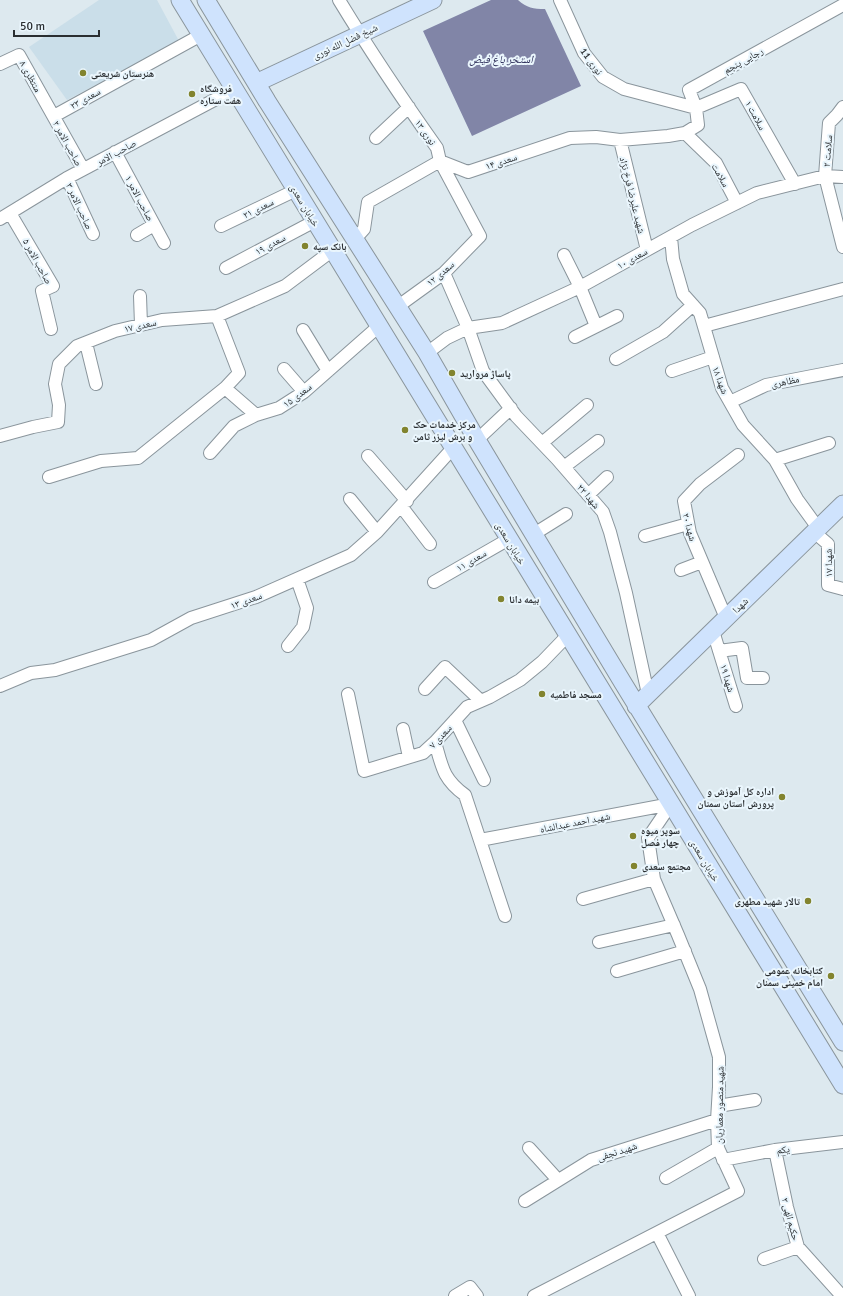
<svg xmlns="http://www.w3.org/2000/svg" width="843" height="1296" font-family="Signika,'Noto Naskh Arabic',sans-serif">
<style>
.built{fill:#cadee9}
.water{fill:#8185a7}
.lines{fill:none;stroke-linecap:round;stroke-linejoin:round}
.street-casing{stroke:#8a959c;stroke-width:14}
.secondary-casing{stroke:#8a959c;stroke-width:19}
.street{stroke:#fff;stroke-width:12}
.secondary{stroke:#cfe3fd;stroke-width:17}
.poi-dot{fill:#82842f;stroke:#eaf6fd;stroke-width:1.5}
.labels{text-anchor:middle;stroke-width:4;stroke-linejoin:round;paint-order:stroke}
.street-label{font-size:10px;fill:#2a2e31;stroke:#eaf6fd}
.poi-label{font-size:10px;font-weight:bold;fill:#2a2e31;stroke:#eaf6fd;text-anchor:start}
.water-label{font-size:11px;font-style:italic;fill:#252653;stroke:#eaf6fd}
</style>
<rect width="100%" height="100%" fill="#dde9ef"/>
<path class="built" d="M99,0h58l22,41 -112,59 -38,-53z"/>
<path class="water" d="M491,0h27c9,8 15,9 27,9l36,77 -109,50 -49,-105z"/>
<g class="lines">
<defs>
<path id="street" d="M339,0c31,51 64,100 98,148l3,13 40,75 -36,37 -47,34
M560,0l24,53 19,24 21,12 72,19 45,-19 54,95
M0,64l19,-9 64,114
M843,107l-6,8 -8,8 -4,53 18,71
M54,116l147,-81
M685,133l31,30 21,40
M376,138l33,-31
M620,140l27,110
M115,152l49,91
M67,178l26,56
M10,213l43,73 -11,5 9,38
M0,219l67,-41 168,-89
M221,226l75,-36
M137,235l17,-10
M671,237l2,22 10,35 17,19 22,75 21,37 32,35 22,39 21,29
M355,239l9,-10 4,-27 72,-41 28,11 102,-34 26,-1 24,3 48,-4 17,-3 13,-8 -2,-17 -7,-18 154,-85
M564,255l16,32 16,39
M226,268l89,-47
M444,273l24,55 15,43 33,45 41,43 46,53 7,20 16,61 22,101
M140,296l1,29
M704,326l139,-37
M303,330l25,41
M575,337l42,-21
M86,343l10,41
M427,353l20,-15 21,-10 34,-5 78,-36 112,-62 65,-32 68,-17 18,1
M616,359l47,-27 30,-27
M284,369l20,23
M672,371l41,-14
M225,388l31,27
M730,402l36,-17 77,-15
M0,436l33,-9 25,-5 1,-17 -4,-21 4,-20 18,-18 38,-15 47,-11 55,-4 68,-30 48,-36
M477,440l34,-32
M542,443l45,-38
M210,453l24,-27 22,-11 23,-7 25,-16 75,-66
M368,456l39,45
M775,460l54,-17
M564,467l34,-26
M49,477l52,-16 37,-3 87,-70 14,-15 -22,-57
M588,495l19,-18
M350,499l27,33
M401,506l29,38
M814,532l14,12v41l15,4
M534,534l32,-20
M645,536l43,-12
M681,570l21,-8
M434,582l75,-43
M726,618l-36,-85 -6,-32 16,-17 38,-29
M713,631l23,75
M288,646l15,-19 4,-19 -10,-29
M719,651l23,-3 5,30h16
M0,686l31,-13 24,-3 96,-30 40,-22 65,-21 95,-42 26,-23 76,-84
M425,689l20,-22 36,34
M348,694l16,77 59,-18 12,-11 32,-35 23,-10 30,-17 22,-18 26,-27
M455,720l29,60
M403,729l6,28
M435,742c7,25 8,37 30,53l40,121
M480,840l191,-36
M583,899l71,-20
M599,942l75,-17
M617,971l68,-20
M718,1106l37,-6
M529,1148l29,32
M775,1150l12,57 11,40 44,49
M723,1160l52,-10 68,-8
M666,1178l52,-30
M525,1201l66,-41 126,-40
M657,1233l32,63
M764,1259l34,-12
M455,1296l15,-9 7,9
M534,1296l204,-105 -20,-43 -1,-28 2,-33v-30l-19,-68 -22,-54 -24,-56 -6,-41 23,-34"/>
<path id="secondary" d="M180,0l663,1085
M206,0l61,101 160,252 50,87 146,243 220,359
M256,83l177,-83
M636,706l207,-202"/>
</defs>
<use href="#street" class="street-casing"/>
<use href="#secondary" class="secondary-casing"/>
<use href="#street" class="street"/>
<use href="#secondary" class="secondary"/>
</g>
<g class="poi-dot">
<circle cx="83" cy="73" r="4"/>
<circle cx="192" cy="94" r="4"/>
<circle cx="305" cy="246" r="4"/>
<circle cx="452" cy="373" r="4"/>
<circle cx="405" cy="430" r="4"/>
<circle cx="501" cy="599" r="4"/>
<circle cx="542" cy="694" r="4"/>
<circle cx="782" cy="797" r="4"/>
<circle cx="633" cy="836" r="4"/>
<circle cx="634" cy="866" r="4"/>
<circle cx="808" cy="901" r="4"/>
<circle cx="831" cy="976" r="4"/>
</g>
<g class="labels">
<g class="street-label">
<text transform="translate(345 41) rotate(-25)" y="4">شیخ فضل الله نوری</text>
<text transform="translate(743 60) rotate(-29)" y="4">رجایی پنجم</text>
<text transform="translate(592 61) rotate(54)" y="4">نوری 11</text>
<text transform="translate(31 76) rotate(61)" y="4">منتظری ۸</text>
<text transform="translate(85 98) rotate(-29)" y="4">سعدی ۲۳</text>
<text transform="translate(756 115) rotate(61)" y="4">سلامت ۱</text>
<text transform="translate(426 132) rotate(55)" y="4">نوری ۱۳</text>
<text transform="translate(68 143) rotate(61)" y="4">صاحب الامر ۲</text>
<text transform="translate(827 151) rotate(-86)" y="4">سلامت ۲</text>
<text transform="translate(116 152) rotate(-28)" y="4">صاحب الامر</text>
<text transform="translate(501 161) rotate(-18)" y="4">سعدی ۱۴</text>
<text transform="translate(721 175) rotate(60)" y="4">سلامت</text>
<text transform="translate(633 195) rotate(76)" y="4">شهید علیرضا فرخ نژاد</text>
<text transform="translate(140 198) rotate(62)" y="4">صاحب الامر ۱</text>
<text transform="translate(305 205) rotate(59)" y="4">خیابان سعدی</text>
<text transform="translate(80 206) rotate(65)" y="4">صاحب الامر ۳</text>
<text transform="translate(258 208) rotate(-26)" y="4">سعدی ۲۱</text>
<text transform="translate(270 244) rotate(-28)" y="4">سعدی ۱۹</text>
<text transform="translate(632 258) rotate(-29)" y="4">سعدی ۱۰</text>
<text transform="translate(38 261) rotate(61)" y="4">صاحب الامر ۵</text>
<text transform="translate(440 273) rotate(-40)" y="4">سعدی ۱۲</text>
<text transform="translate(140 325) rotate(-13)" y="4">سعدی ۱۷</text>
<text transform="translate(721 380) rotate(70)" y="4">شهدا ۱۸</text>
<text transform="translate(785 381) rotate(-11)" y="4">مظاهری</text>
<text transform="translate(297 395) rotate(-37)" y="4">سعدی ۱۵</text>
<text transform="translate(589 496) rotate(49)" y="4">شهدا ۲۲</text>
<text transform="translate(690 527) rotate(75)" y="4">شهدا ۲۰</text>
<text transform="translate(511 543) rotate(59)" y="4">خیابان سعدی</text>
<text transform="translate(471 560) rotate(-30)" y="4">سعدی ۱۱</text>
<text transform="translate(828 563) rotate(-91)" y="4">شهدا ۱۷</text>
<text transform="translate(246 600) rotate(-20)" y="4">سعدی ۱۳</text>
<text transform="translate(740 605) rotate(-44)" y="4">شهدا</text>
<text transform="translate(728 678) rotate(73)" y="4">شهدا ۱۹</text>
<text transform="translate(440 736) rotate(-47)" y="4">سعدی ۷</text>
<text transform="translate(575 822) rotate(-11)" y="4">شهید احمد عبدالشاه</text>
<text transform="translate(705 860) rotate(59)" y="4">خیابان سعدی</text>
<text transform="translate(719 1105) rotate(-89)" y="4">شهید منصور معماریان</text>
<text transform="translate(783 1149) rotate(-7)" y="4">یکم</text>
<text transform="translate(617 1151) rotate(-18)" y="4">شهید نجفی</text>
<text transform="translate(791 1219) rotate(75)" y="4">حکیم الهی ۲</text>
</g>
<g class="poi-label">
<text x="91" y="77">هنرستان شریعتی</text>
<text x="200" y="92">فروشگاه<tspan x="200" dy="12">هفت ستاره</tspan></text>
<text x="313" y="250">بانک سپه</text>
<text x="460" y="377">پاساژ مروارید</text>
<text x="413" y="428">مرکز خدمات حک<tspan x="413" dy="12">و برش لیزر ثامن</tspan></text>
<text x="509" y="603">بیمه دانا</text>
<text x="550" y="698">مسجد فاطمیه</text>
<text x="774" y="795" text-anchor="end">اداره کل آموزش و<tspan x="774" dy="12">پرورش استان سمنان</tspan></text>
<text x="641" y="834">سوپر میوه<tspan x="641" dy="12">چهار فصل</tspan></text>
<text x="642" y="870">مجتمع سعدی</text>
<text x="800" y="905" text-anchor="end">تالار شهید مطهری</text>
<text x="823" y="974" text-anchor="end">کتابخانه عمومی<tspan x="823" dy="12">امام خمینی سمنان</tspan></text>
</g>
<g class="water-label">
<text x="501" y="63">استخر باغ فیض</text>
</g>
</g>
<path d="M14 30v6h85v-6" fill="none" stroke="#2a2e31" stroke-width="2"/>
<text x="20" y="30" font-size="12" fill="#2a2e31" stroke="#eaf6fd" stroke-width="3" paint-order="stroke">50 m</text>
</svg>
